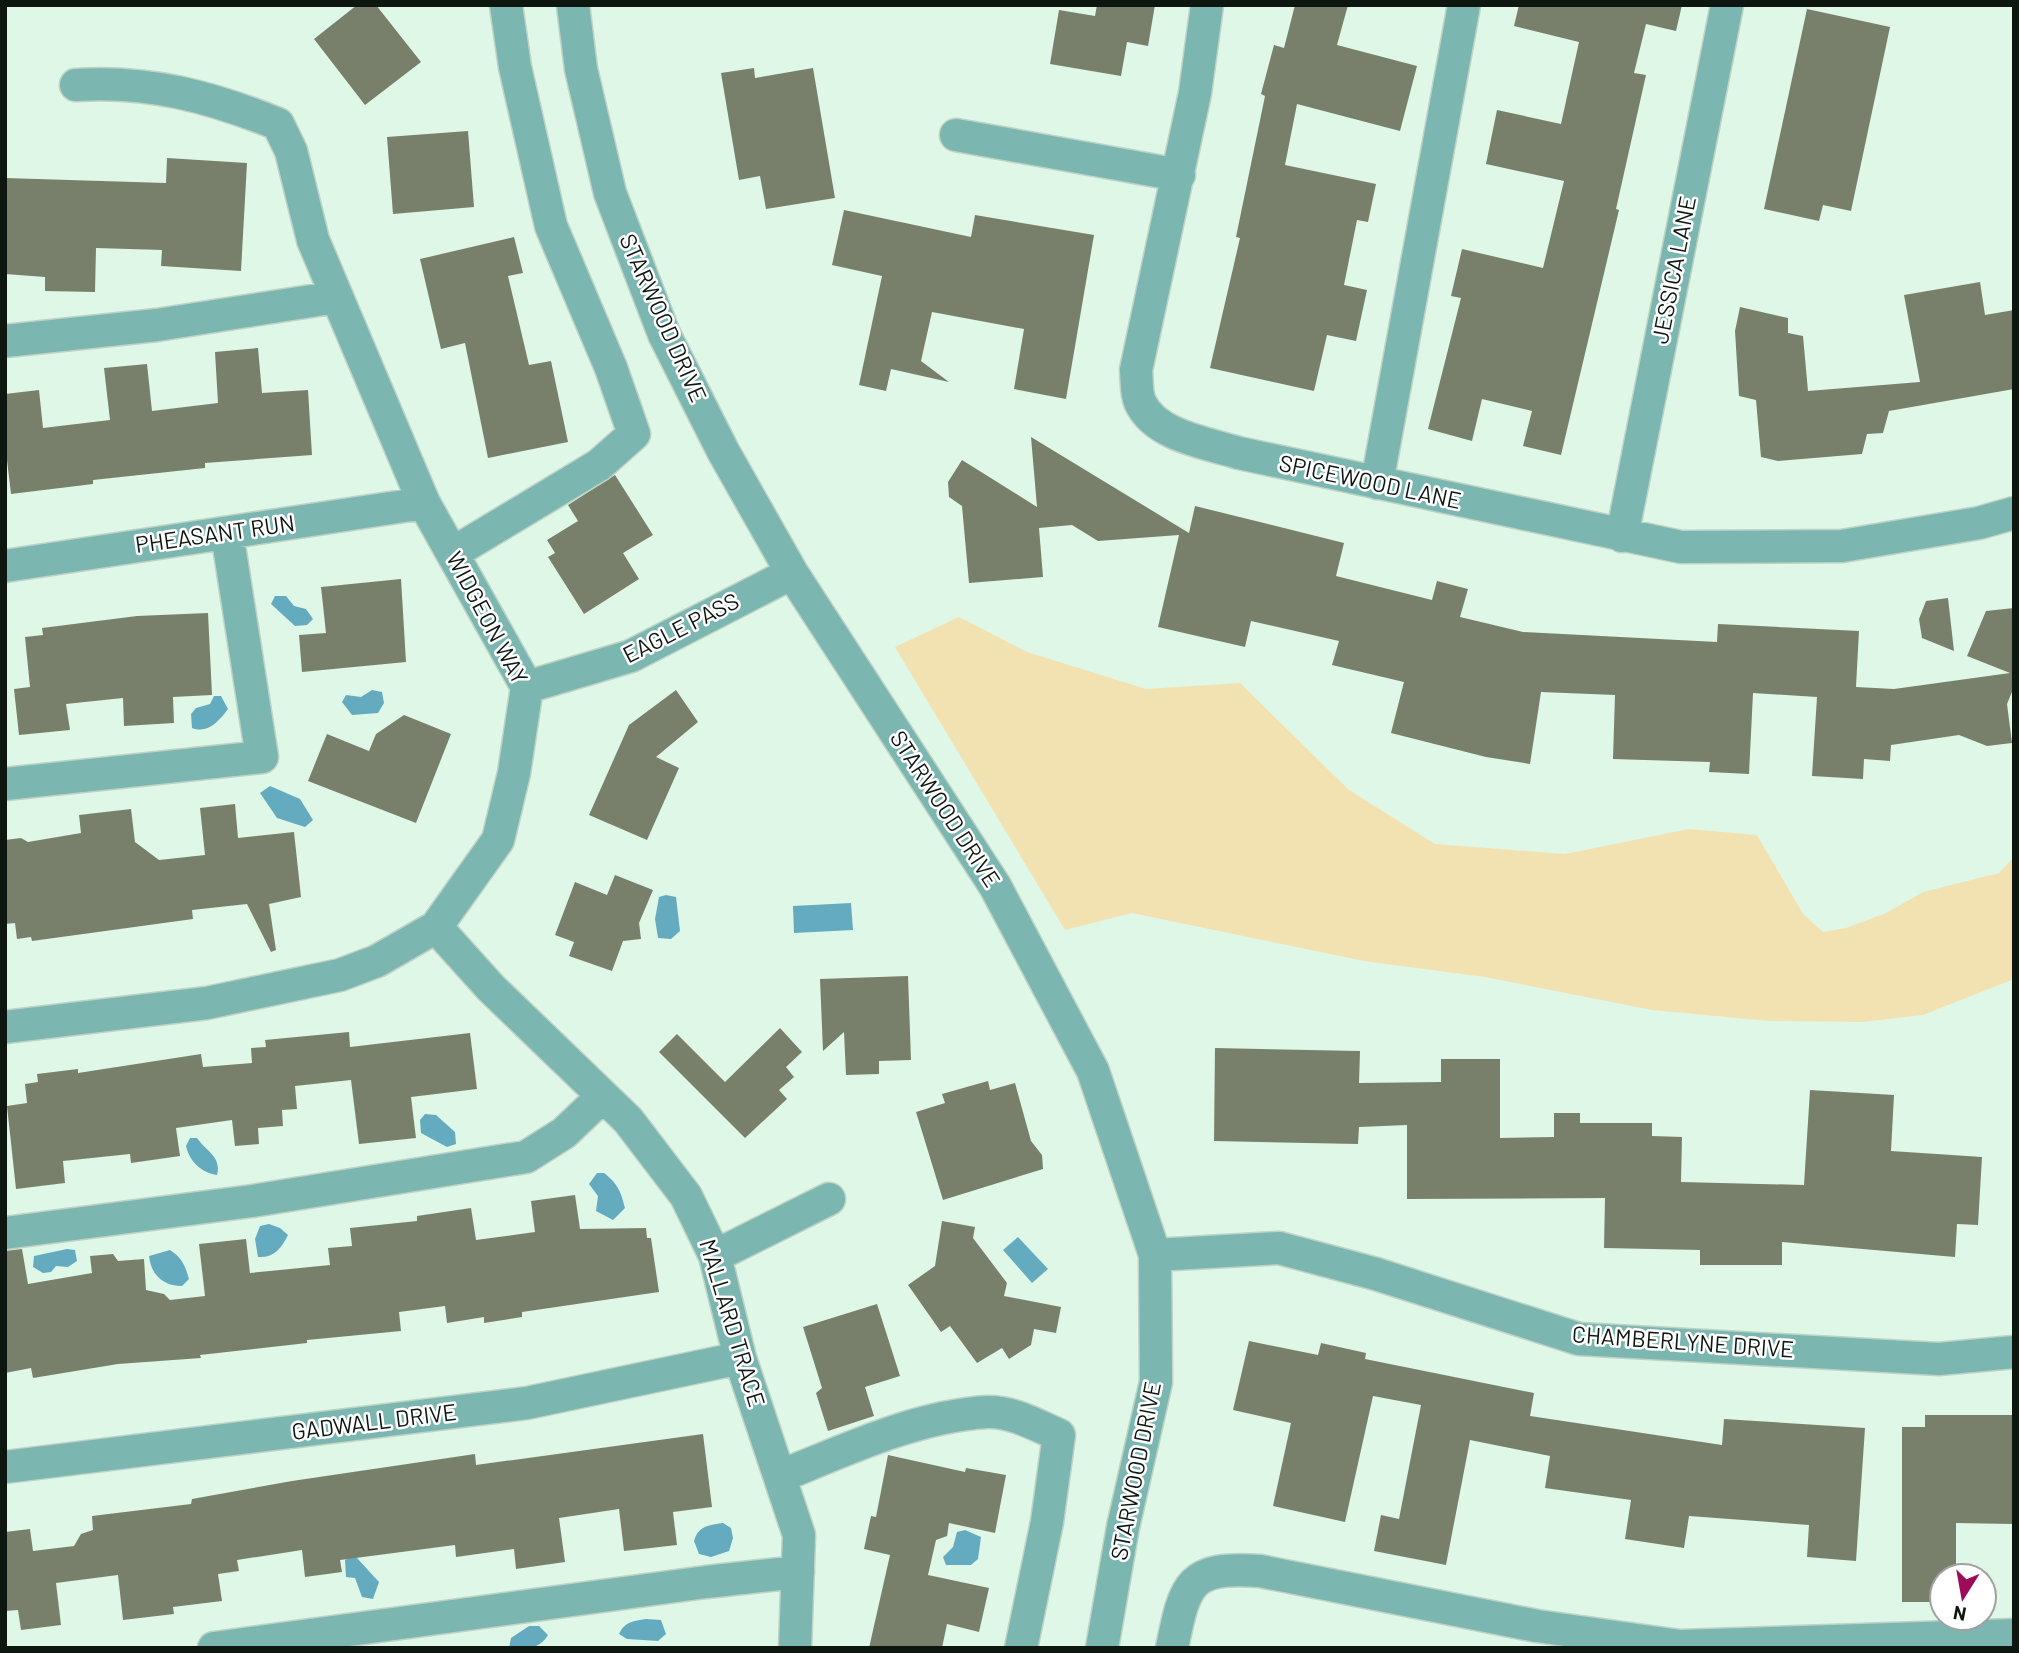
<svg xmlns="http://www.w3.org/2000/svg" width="2019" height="1653" font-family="Barlow,sans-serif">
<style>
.green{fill:#f2e2b1}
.water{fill:#65abbf}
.building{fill:#78806b}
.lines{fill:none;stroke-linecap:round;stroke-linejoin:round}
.minor-casing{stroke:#bed3c5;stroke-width:35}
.minor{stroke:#7cb6b0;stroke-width:32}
.labels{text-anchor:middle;stroke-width:5;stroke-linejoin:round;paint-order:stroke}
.street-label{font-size:23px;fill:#0e1610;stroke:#fff}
</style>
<rect width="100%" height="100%" fill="#dff7e7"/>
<path class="green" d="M959,617l68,35 119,37 94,-6 109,107 86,54 130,10 124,-25 68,6 46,79 20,18 23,-4 40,-15 37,-21 76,-19 15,-16v122l-91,36 -61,7 -93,-1 -117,-11 -167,-33 -121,-16 -232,-48 -67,17 -170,-283z"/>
<path class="water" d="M275,596h11l8,10 12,3 7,10 -6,6 -12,1 -24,-22z
M372,690l10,2 2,11 -6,10 -26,2 -10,-13 4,-7 15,2z
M214,696h7l7,13c-9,12 -20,25 -36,19l-1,-14 5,-6 14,-4z
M270,786l30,13 13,21 -8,7 -28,-9 -17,-25z
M666,895l10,2 4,34 -9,8 -13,-1 -3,-19 4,-22z
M851,903l2,27 -59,3 -1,-27z
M425,1114l11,1 19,17 1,12 -9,3 -26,-14 -1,-13z
M190,1138h7c9,13 25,19 20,37 -15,-2 -28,-14 -31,-29z
M597,1173h7c13,10 17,18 21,35l-12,12 -17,-9 2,-15 -9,-12z
M269,1224l11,4 8,7c-7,14 -14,23 -30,22l-3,-18 5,-13z
M1018,1237l30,32 -16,14 -29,-33z
M67,1249l8,1 2,11 -9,6 -12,-1 -5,6 -8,1 -10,-6 1,-11z
M170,1250c12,8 15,15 19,29l-7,7c-19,0 -31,-11 -33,-30z
M723,1523l8,5 2,10 -4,13 -18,6 -12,-3 -5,-13c4,-15 15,-16 29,-18z
M965,1530l16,7 -3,22 -7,6h-25l-3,-8 10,-10 4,-15z
M351,1557l6,1 22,24 -6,17 -11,-2 -7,-19 -9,-1 -1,-17z
M646,1619l15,1 5,14 -8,7 -31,-2 -8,-5c5,-12 14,-13 27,-15z
M529,1626h10l9,9c-10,16 -22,13 -39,13l2,-10z"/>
<path class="building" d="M357,5h19l45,57 -56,43 -51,-66z
M1097,5h58l-7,41 -21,-4 -6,34 -71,-12 9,-54 36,6z
M1295,5h53l-11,40 80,21 -17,65 -103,-27 -12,61 91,19 -8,38 -11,-2 -13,65 23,5 -11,51 -29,-6 -13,56 -104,-23 30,-130 -4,-1 29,-141 -4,-2 13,-49 10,3z
M1519,5h163l-6,26 -30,-7 -12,49 12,2 -30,134 3,1 -58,245 -38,-9 9,-35 -50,-12 -10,42 -44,-12 33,-131 -10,-2 11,-47 81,19 21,-87 -78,-17 11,-54 64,14 18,-82 -65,-16z
M1807,9l83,18 -39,184 -28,-6 -4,16 -55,-12z
M754,68l1,10 58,-10 22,130 -69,11 -6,-33 -21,4 -18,-107z
M468,131l6,76 -81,7 -6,-77z
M167,158l80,5 -6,108 -80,-5 1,-16 -66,-2 -1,44 -50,-1v-14l-40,-3v-96l161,5z
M844,210l127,27 4,-22 119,20 -28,164 -52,-10 10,-60 -92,-17 -11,49 28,21 -58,-13 -5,22 -27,-6 23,-109 -50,-11z
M514,237l9,36 -15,3 21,89 22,-4 17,81 -80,16 -23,-115 -24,6 -21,-90z
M1980,282l5,33 29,-5v79l-125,22 -6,22 -16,1 -5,20 -84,7 -17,-4 -5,-57 -17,-4 -4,-65 5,-24 48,11v15l15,3 5,55 112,-9 -16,-87z
M258,348l4,45 46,-3 4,65 -107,8v5l-112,12v4l-82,10 -6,-51v-49l34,-4 4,38 67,-8 -6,-52 43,-4 5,47 66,-8 -3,-51z
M1031,437l158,96 6,-27 149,37 -8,33 96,24 5,-19 31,8 -8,28 63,15 194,10 1,-18 141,7 -3,56 38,2 116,-16 -43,-17 19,-45 28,-3v79l-7,17 5,39 -25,3 -28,-11 -68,10 -1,16 -26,-2 -1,20 -51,-3 5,-79 -64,-4 -4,81 -40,-2 1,-10 -97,-3 2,-64 -74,-3 -11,72 -44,-7 -95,-24 13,-51 -72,-17 7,-24 -88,-20 -6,26 -87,-20 21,-92 -81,6 -26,-16 -33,3 4,49 -74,6 -7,-77 -13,-9 -1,-15 14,-22 75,47z
M615,475l38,60 -30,18 16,26 -55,35 -36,-57 7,-4 -8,-13 31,-19 -10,-16z
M401,579l5,83 -104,10 -3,-37 27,-2 -5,-46z
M1948,598l6,53 -32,-13 -3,-19 7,-18z
M208,613l4,82 -39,2 1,26 -50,3 -1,-28 -57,6 4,26 -51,5 -5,-46 16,-2 -5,-50 18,-2 -1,-7 95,-12z
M676,690l22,32 -42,35 23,11 -32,72 -58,-25 40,-90z
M404,715l47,19 -35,89 -108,-42 19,-47 42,17 7,-17z
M235,804l3,34 56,-6 7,65 -32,7 7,46 -5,2 -24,-48 -55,6 1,9 -161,22 -1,-4 -14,2 -2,-16 -10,1v-84l16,-2 7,4 53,-9 -2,-18 52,-6 4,33 24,18 46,-5 -5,-47z
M615,875l38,15 -14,33 2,16 -18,2 -11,30 -43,-15 5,-14 -19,-7 20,-53 32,13z
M908,976l3,84 -32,1v13l-33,1 -2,-43 -21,19 -3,-72z
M780,1028l22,24 -16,15 8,10 -15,13 8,9 -42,39 -86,-86 18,-18 48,48z
M349,1032l1,15 120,-14 7,56 -66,8 5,41 -57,6 -8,-64 -56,6 2,23 -15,1 1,16 -25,2 1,16 -24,2 -3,-26 -56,8 4,28 -49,7 -1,-9 -67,7 2,22 -49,6 -9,-83 20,-3 -2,-19 13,-2 -1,-8 41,-5v4l123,-19 2,13 49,-4 -1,-15 15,-1 -1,-7z
M1215,1048l145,3 -1,32 82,-1v-23h59v79l54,-1v-24h26v10h72v13l30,1 -1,45 123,3 6,-95 84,5 -3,56 91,6 -4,68 -21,-1 -2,33 -173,-15v23h-82v-15l-96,-2 1,-50 -198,1v-74l-48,2 -1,17 -144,-3z
M988,1081l2,9 25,-7 16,58 11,14 1,14 -100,31 -27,-88 29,-9 -3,-9z
M575,1195l5,34 66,-1 1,10h4l8,54 -137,20v5l-38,6v-6l-37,6 -2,-17 -46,6 2,19 -94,9v3l-107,12 1,3 -83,6 -85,14 -2,-10 -26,5v-122l17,-2 6,35 64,-11 -2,-17 23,-2 5,7 26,-2 2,31 18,4 6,6 35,-4 -6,-52 47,-5 4,34 80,-8 -2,-17 24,-2 -2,-18 67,-7v-5l54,-8 5,32 59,-8 -4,-31z
M942,1221l33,6 -2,11 34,45 -3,13 57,11 -5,26 -22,-4 -3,16 -22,14 -7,-11 -25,15 -27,-37 -9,6 -33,-47 27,-19z
M877,1304l23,72 -35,11 9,29 -46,15 -12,-38 6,-5 -19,-61z
M1249,1341l69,14 3,-12 45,10 -1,6 169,34 -4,23 192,29 2,-26 141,9 -9,133 -49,-4 2,-32 -120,-9 -5,32 -59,-9 6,-39 -86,-12 5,-32 -80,-16 -24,125 -72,-14 7,-36 18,4 22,-114 -48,-9 -28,126 -72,-16 18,-83 -58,-13z
M1925,1415h87v109l-56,-1v53h-14v26h-40v-175h23z
M703,1434l9,73 -39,5 4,33 -53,6 -5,-42 -60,9 6,44 -49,7 -2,-20 -58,8 -1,-12 -115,15 2,12 -37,5 -3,-27 -65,10 2,11 -21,3 4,27 -49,6 1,7 -51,6 -5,-45 -62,8 5,42 -40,5 -3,-20 -13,1v-79l25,-3 3,22 41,-5 7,-12 12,-4 -1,-14 99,-12 1,-5 100,-18 183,-27 1,11z
M888,1455l77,17 1,-4 40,7 -11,58 -46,-10 -2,13 -11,4 -8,35 61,13 -10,44 -32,-8 -5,24h-73l21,-93 -26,-6 7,-33 5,1z"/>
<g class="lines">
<defs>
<path id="minor" d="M573,5l8,64 29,124 54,141 59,117 69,122 203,313 98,185 62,184 1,127 -33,145 -21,121
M1207,5l-12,88 -59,277c1,10 0,23 4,32 15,34 67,41 99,51l442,94 161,-1 137,-23 35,-10
M956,135l223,40
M5,341l152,-16 180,-28
M1377,483l87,-478
M1622,536l105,-531
M453,553l146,-88 35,-31 -23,-66 -60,-142 -36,-159 -9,-62
M5,566l419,-63
M527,687l104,-31 161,-83
M5,784l257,-27 -35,-224
M436,927l55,61 137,132 58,76 29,60 25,102 59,177 -4,113
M5,1027l202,-24 133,-28 37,-14 59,-34 62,-87 16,-67 13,-86 -103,-184 -111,-263 -22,-89 -13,-27c-67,-27 -129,-44 -202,-39
M5,1233l247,-32 274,-44 38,-24 39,-37
M1155,1255l124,-7 97,26 203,65 360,20 75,-7
M715,1256l114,-57
M5,1467l522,-64 213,-45
M781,1476c64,-26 136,-60 206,-64 25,-1 51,14 72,23l-12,87 -26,126
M214,1648l492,-66 92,-10
M1172,1648c13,-65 17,-82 88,-77l277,55 143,20 334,-11"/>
</defs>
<use href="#minor" class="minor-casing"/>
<use href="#minor" class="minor"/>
</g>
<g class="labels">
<g class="street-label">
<text transform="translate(1674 270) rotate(-79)" y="8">JESSICA LANE</text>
<text transform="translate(663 318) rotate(66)" y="8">STARWOOD DRIVE</text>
<text transform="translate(1370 482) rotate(12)" y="8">SPICEWOOD LANE</text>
<text transform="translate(215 534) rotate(-8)" y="8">PHEASANT RUN</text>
<text transform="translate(487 618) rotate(62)" y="8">WIDGEON WAY</text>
<text transform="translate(681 628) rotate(-27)" y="8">EAGLE PASS</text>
<text transform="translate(945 809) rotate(57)" y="8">STARWOOD DRIVE</text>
<text transform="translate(732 1323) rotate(73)" y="8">MALLARD TRACE</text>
<text transform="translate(1683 1342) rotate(4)" y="8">CHAMBERLYNE DRIVE</text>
<text transform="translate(374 1422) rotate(-7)" y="8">GADWALL DRIVE</text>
<text transform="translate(1136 1471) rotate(-79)" y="8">STARWOOD DRIVE</text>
</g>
</g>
<rect width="2019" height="1653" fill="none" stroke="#0e1610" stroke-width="14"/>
<g transform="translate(1963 1597) rotate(191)"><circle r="33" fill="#ffffff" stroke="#9fa29f" stroke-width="2"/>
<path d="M0-5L12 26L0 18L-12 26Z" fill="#9d0c59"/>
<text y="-10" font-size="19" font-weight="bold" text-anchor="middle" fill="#0e1610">N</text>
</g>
</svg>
